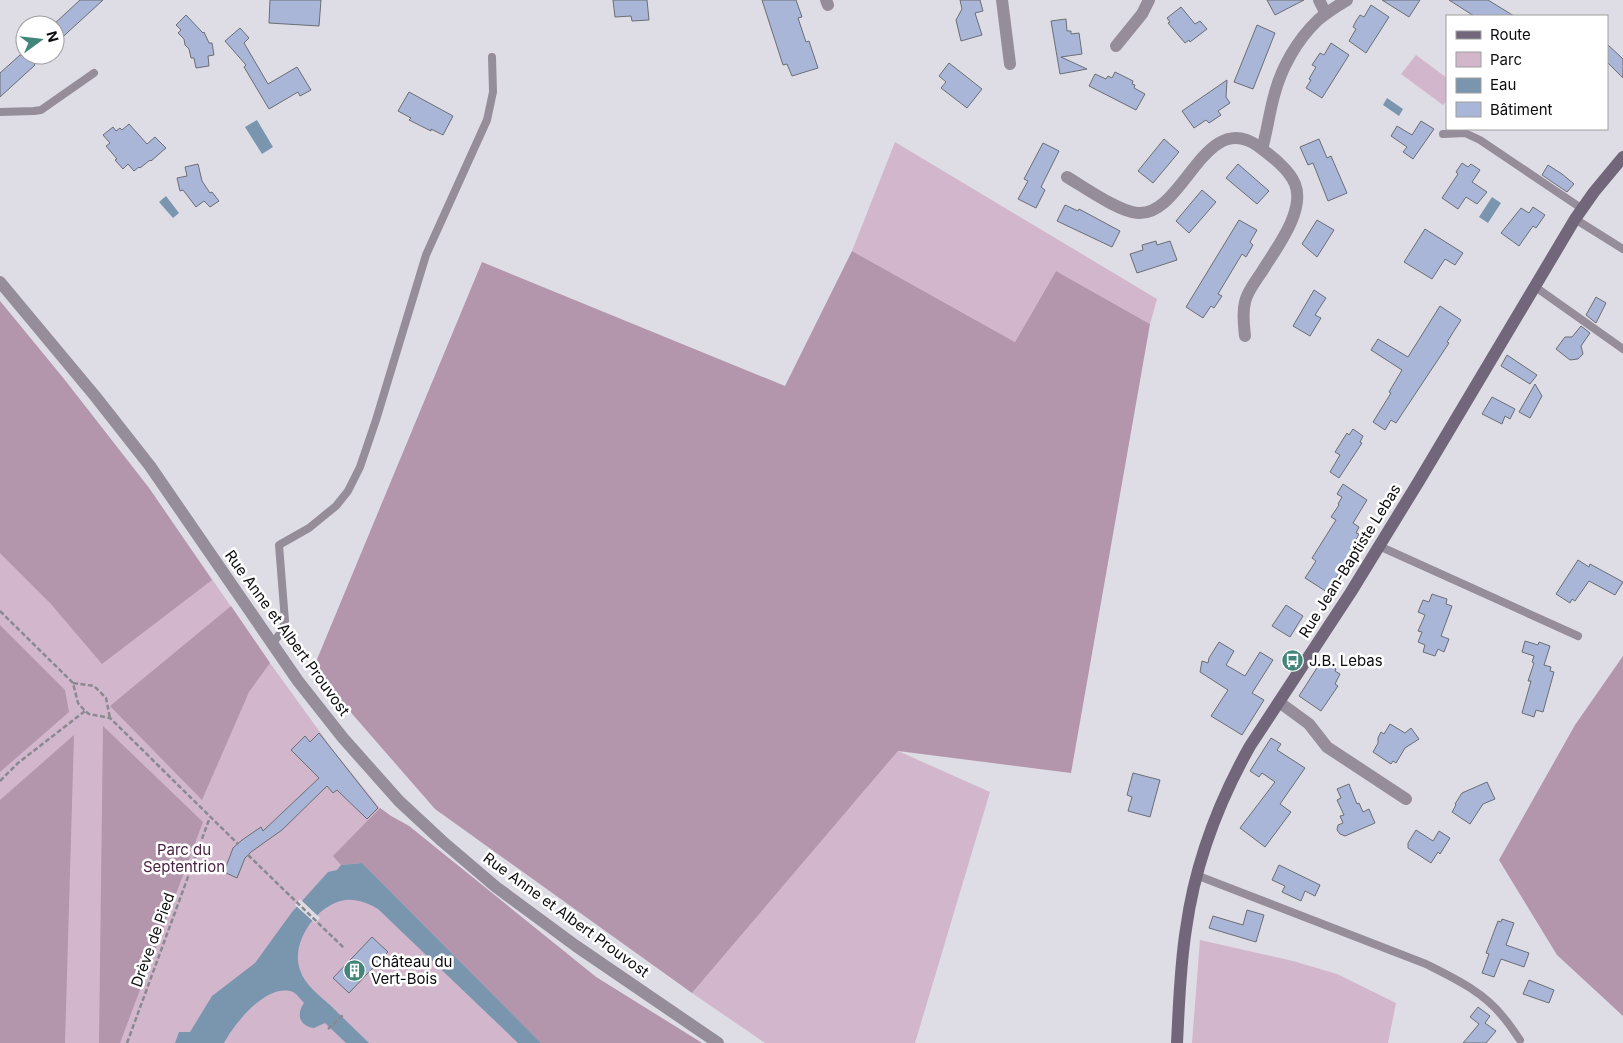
<svg xmlns="http://www.w3.org/2000/svg" width="1623" height="1043" font-family="Inter,sans-serif">
<style>
.green{fill:#d2b7cc}
.forest{fill:#b395ac}
.water{fill:#7a96af}
.pier{fill:#dedde5}
.building{fill:#a9b6d7;stroke:#6b6e74}
.lines{fill:none;stroke-linecap:round;stroke-linejoin:round}
.path{stroke:#89898f;stroke-width:2.5;stroke-dasharray:5 2.5;stroke-linecap:butt}
.service{stroke:#958d9a;stroke-width:8}
.minor{stroke:#958d9a;stroke-width:12}
.tertiary{stroke:#958d9a;stroke-width:12}
.secondary{stroke:#72667a;stroke-width:12}
.labels{text-anchor:middle;stroke-width:5;stroke-linejoin:round;paint-order:stroke}
.street-label{font-size:15px;fill:#0c0c0f;stroke:#fff}
.poi-label{font-size:15px;fill:#0c0c0f;stroke:#fff;text-anchor:start}
.park-label{font-size:15px;fill:#4b2244;stroke:#fff}
</style>
<rect width="100%" height="100%" fill="#dedde5"/>
<path class="green" d="M1416,55l31,23v22l-4,5 -42,-31z
M895,142l262,157 -7,25 -94,-53 -41,71 -163,-91z
M0,301l64,78 85,109 121,175 63,87 47,58 11,8 18,10 187,151 106,66h-702z
M898,751l92,41 -75,251h-150l-73,-50z
M1200,940l93,21 44,13 59,29 -8,40h-196z"/>
<path class="forest" d="M852,251l163,91 41,-71 94,53 -79,449 -173,-22 -206,242 -257,-184 -122,-140 169,-407 303,124z
M0,301l64,78 85,109 63,92 -110,84 -52,-61 -50,-50z
M231,606l39,57 -21,29 -47,108 -92,-94z
M0,625l65,65 4,22 -69,60z
M1623,656v360l-66,-61 -58,-95 76,-135z
M103,726l100,96 -83,221h-21z
M74,735l-9,308h-65v-243z
M380,808l11,8 18,10 187,151 106,66h-161l-179,-180 -21,2 -8,-9z"/>
<path class="water" d="M1387,98l16,11 -4,7 -16,-11z
M257,120l16,27 -11,7 -17,-27z
M166,196l13,17 -6,5 -14,-16z
M1492,197l9,6 -13,20 -9,-6z
M362,863l179,180h-23l-140,-134c-10,-6 -21,-10 -33,-9 -28,4 -55,43 -45,70 5,15 19,25 30,35 13,13 26,25 39,38h-23l-21,-20 -11,5c-15,-2 -18,-14 -10,-25 -3,-3 -7,-9 -11,-11 -26,-10 -59,32 -69,51h-49l4,-11h11l22,-36 43,-33 37,-51 36,-40 9,-2 4,-5z"/>
<path class="pier" d="M300,899l20,19 -5,5 -20,-18z"/>
<path class="building" d="M80,0h23l-48,44v-19h-2z
M270,0h51l-2,26 -50,-3z
M613,0h34l2,20 -17,1 -1,-5 -16,1z
M762,0h34l6,17 -4,1 8,24 3,-1 9,27 -26,8 -5,-12 -4,1z
M960,0h20l3,11 -8,2 7,22 -21,6 -5,-21 6,-11z
M1267,0h37l-29,15z
M1382,0h38l-11,17z
M1449,0h39l26,16h-40z
M1371,5l18,12 -23,36 -17,-12 7,-12 -3,-2 3,-6 4,-6 4,2z
M1181,7l14,17 5,-3 7,8 -17,13 -1,-2 -4,3 -17,-20 2,-1 -3,-4z
M186,15l17,18 1,-1 5,11h3l2,12 -6,1 1,10 -13,2 -2,-10h-3l-2,-9 -4,-4 -1,-6 -6,-6 3,-3 -5,-5z
M1066,19l1,12h4v3l8,-1 3,21 -21,3 26,12 -27,5 -9,-53z
M1257,25l18,8 -22,56 -19,-7z
M240,28l9,10 -5,5 24,41 29,-17 14,23 -11,6 -2,-4 -29,17 -25,-42 2,-2 -21,-24z
M1331,43l18,12 -27,43 -16,-10 5,-8 -2,-1 7,-12 -4,-2 8,-12 4,2z
M1607,44l16,15v19l-16,-16z
M20,55h24l-10,9 1,1 -35,32v-24z
M949,63l33,26 -15,19 -26,-20 5,-6 -7,-6z
M1115,72l18,9 -1,3 3,1 -1,3 11,6 -9,16 -47,-24 6,-12 11,5 2,-3 4,2z
M1227,80l-1,17 4,6 -12,8 3,4 -12,8 -3,-3 -12,8 -12,-17z
M409,92l44,24 -10,19 -12,-6v2l-22,-11 2,-2 -13,-7z
M1421,121l13,8 -21,30 -10,-7 4,-5 -16,-11 6,-10 15,9z
M129,124l18,20 8,-7 11,11 -15,13 -1,-1 -10,8 -1,-1 -5,4 -6,-7 -5,5 -8,-9 2,-1 -11,-13 4,-3 -7,-8 10,-8 3,4 4,-3 2,2z
M1164,139l15,13 -26,31 -15,-12z
M1319,139l8,19 4,-2 16,37 -19,8 -15,-38 -5,2 -8,-18z
M1043,143l16,8 -18,36 4,3 -9,18 -18,-9 10,-18 -4,-2z
M1462,163l6,4 3,-3 9,6 -8,12 15,10 -10,12 -11,-7 -8,12 -16,-11 16,-24 -2,-2z
M198,164l4,17 8,12 2,-1 7,9 -9,6 -6,-6 -8,6 -13,-17 -3,1 -3,-13 10,-2 -2,-9z
M1238,164l31,27 -12,13 -31,-26z
M1548,165l14,9 12,10 -7,8 -25,-17z
M1202,190l14,12 -27,31 -13,-12z
M1065,205l13,6 1,-2 41,22 -8,16 -55,-26z
M1533,207l12,8 -9,13 -3,-2 -14,20 -18,-13 20,-25 8,5z
M1239,220l18,10 -7,12 3,3 -7,12 -4,-3 -24,40 4,2 -8,12 -3,-2 -8,12 -17,-11z
M1317,220l17,10 -17,27 -15,-13z
M1425,229l38,24 -8,12 -10,-6 -13,20 -28,-17z
M1156,241l1,4 13,-4 7,19 -40,13 -7,-19 13,-4 -1,-5z
M1314,290l12,8 -11,17 6,3 -11,18 -17,-10z
M1596,297l10,6 -10,20 -10,-8z
M1440,306l21,14 -14,22 2,1 -53,80 -5,-3 -6,10 -12,-8 18,-29 -2,-1 13,-22 -31,-20 7,-11 30,18z
M1581,326l9,7 -9,13 2,8 -5,5 -8,1 -14,-11 9,-12h7z
M1507,355l30,20 -7,9 -29,-18z
M1535,384l7,12 -12,22 -11,-6z
M1492,397l23,12 -5,10 -5,-3 -3,8 -20,-10z
M1353,429l10,7 -3,6 2,1 -23,35 -9,-6 10,-17 -5,-3 12,-19 2,2z
M1343,484l24,16 -14,23 6,4 -3,6 3,1 -10,20 6,4 -8,13 -5,-3 -15,24 -22,-14 11,-17 -4,-3 24,-38 -5,-3 8,-12 -1,-1 4,-7 -5,-3z
M1578,560l11,7 1,-3 33,18 -8,13 -26,-14 -14,20 -3,-2 -2,4 -14,-9z
M1432,594l15,5 -1,5 6,2 -11,30 8,3 -5,13 -6,-3 -3,7 -12,-4 2,-7 -7,-3 4,-10 -4,-1 7,-16 -7,-3 5,-12 6,2z
M1286,605l17,11 -13,21 -18,-11z
M1525,641l13,4 1,-3 11,4 -6,19 7,2 -1,4 4,1 -11,40 -7,-2 -2,7 -12,-4 9,-32h-3l6,-18 -2,-1 2,-6 -12,-4z
M1219,642l15,9 -8,14 19,11 15,-24 13,8 -21,33 12,7 -22,35 -31,-19 17,-26 -28,-18 2,-11 6,2 1,-5z
M1322,660l14,9 -1,2 5,3 -5,10 3,2 -17,25 -22,-15z
M1390,724l15,9 6,-5 8,11 -14,9 -9,15 -3,-2 -2,3 -18,-12 5,-9v-5l3,-6 3,2z
M319,733l59,75 -11,11 -30,-29 -4,3 -6,-7 -45,44 -31,22 -6,6 -8,20 -13,-6 9,-24 9,-8 19,-13 2,4 56,-53 -28,-28 14,-14 5,6z
M1271,738l10,6 -4,6 28,18 -25,36 11,8 -26,35 -25,-19 35,-46 -13,-9 -3,4 -9,-6z
M1133,773l27,7 -10,37 -22,-6 4,-14 -5,-2z
M1487,782l8,17 -12,5 -13,20 -18,-12 4,-7 -1,-1 7,-11z
M1349,784l8,20 2,-1 4,9 6,-3 6,14 -30,13 -5,-2 -3,-4 1,-5 5,-2 -3,-7 4,-1 -7,-15 4,-2 -4,-9z
M1416,830l17,11 6,-10 11,7 -10,16 -2,-2 -7,11 -23,-15v-5z
M1279,865l41,20 -5,11 -10,-5 -4,10 -19,-9 3,-6 -13,-6z
M1247,910l17,5 -8,27 -47,-14 4,-12 30,9z
M1502,919l12,4 -8,22 23,8 -5,14 -23,-8 -7,18 -12,-4 7,-19 -3,-1 12,-32 3,1z
M372,937l16,15 -39,41 -16,-15z
M1529,980l25,10 -5,13 -26,-9z
M1478,1007l12,9 -5,7 11,8 -10,12h-23l16,-19 -9,-7z"/>
<g class="lines">
<path class="path" d="M0,611l73,72 5,20 7,8 4,3 21,4 128,126
M73,683l21,3 12,12 4,20
M0,781l18,-18 67,-52
M248,855l96,93
M328,1029l16,-15
M127,1043l83,-226"/>
<path class="service" d="M0,112l34,-1 7,-1 53,-37
M1443,134l22,-1 15,7 101,68
M1575,219l48,30
M1534,286l89,63
M1379,546l199,90
M272,644l10,-13 3,-10 -6,-76 30,-17 27,-22 12,-15 12,-24 16,-47 50,-165 61,-135 6,-28 -1,-35
M1196,875l230,89c28,14 58,28 78,54 6,7 11,15 16,22"/>
<path class="minor" d="M826,0l2,5
M1002,0l8,64
M1319,0l7,14
M1116,46l26,-32 7,-14
M1262,149c5,-17 7,-35 12,-53 7,-28 23,-56 44,-76 9,-8 19,-14 29,-20
M1067,177c17,10 52,35 71,36 46,3 66,-105 120,-67 12,9 31,23 37,38 11,27 -20,66 -34,89 -6,9 -14,19 -16,29 -3,12 -1,23 0,34
M1279,702l30,22 18,23 79,52"/>
<path class="tertiary" d="M0,282l95,114 55,70 148,215 45,57 56,63 43,40 54,46 80,59 142,97"/>
<path class="secondary" d="M1177,1043c2,-38 3,-77 9,-114 9,-66 32,-126 64,-183l101,-154 68,-111 156,-262 19,-27 29,-35"/>
</g>
<defs>
<symbol id="bus-disc" viewBox="-11 -11 22 22"><circle r="9.5" fill="#42867a" stroke="#fff"/><path d="M-5-6H5V4H4V6H2V4H-2V6H-4V4H-5ZM-3.5-4V0h7V-4ZM-3.5 1.2v1.5H-2V1.2ZM2 1.2v1.5H3.5V1.2Z" fill="#fff"/></symbol>
<symbol id="building-disc" viewBox="-11 -11 22 22"><circle r="9.5" fill="#42867a" stroke="#fff"/><path d="M-4-6H4V6H1V3H-1V6H-4ZM-2.5-4.3h1.7v1.8h-1.7ZM.8-4.3h1.7v1.8H.8ZM-2.5-1h1.7V.8h-1.7ZM.8-1h1.7V.8H.8Z" fill="#fff"/></symbol>
</defs>
<g fill-rule="evenodd">
<use href="#bus-disc" x="1280" y="648" width="25" height="25"/>
<use href="#building-disc" x="342" y="958" width="25" height="25"/>
</g>
<g class="labels">
<g class="street-label">
<text transform="translate(1350 561) rotate(-58)" y="5">Rue Jean-Baptiste Lebas</text>
<text transform="translate(287 633) rotate(54)" y="5">Rue Anne et Albert Prouvost</text>
<text transform="translate(566 915) rotate(36)" y="5">Rue Anne et Albert Prouvost</text>
<text transform="translate(153 940) rotate(-70)" y="5">Drève de Pied</text>
</g>
<g class="poi-label">
<text x="1309" y="666">J.B. Lebas</text>
<text x="371" y="967">Château du<tspan x="371" dy="17">Vert-Bois</tspan></text>
</g>
<g class="park-label">
<text x="184" y="855">Parc du<tspan x="184" dy="17">Septentrion</tspan></text>
</g>
</g>
<rect x="1446" y="15" width="162" height="115" fill="#ffffff" stroke="#9e9e9f"/>
<rect x="1456" y="31" width="25" height="8" fill="#72667a" stroke="#9e9e9f"/>
<text x="1490" y="40" font-size="15" fill="#0c0c0f">Route</text>
<rect x="1456" y="52" width="25" height="15" fill="#d2b7cc" stroke="#9e9e9f"/>
<text x="1490" y="65" font-size="15" fill="#0c0c0f">Parc</text>
<rect x="1456" y="78" width="25" height="15" fill="#7a96af" stroke="#9e9e9f"/>
<text x="1490" y="90" font-size="15" fill="#0c0c0f">Eau</text>
<rect x="1456" y="102" width="25" height="15" fill="#a9b6d7" stroke="#9e9e9f"/>
<text x="1490" y="115" font-size="15" fill="#0c0c0f">Bâtiment</text>
<g transform="translate(40 40) rotate(75)"><circle r="24" fill="#ffffff" stroke="#9e9e9f"/>
<path d="M0-4L9 19L0 12L-9 19Z" fill="#42867a"/>
<text y="-8" font-size="14" font-weight="bold" text-anchor="middle" fill="#0c0c0f">N</text>
</g>
</svg>
